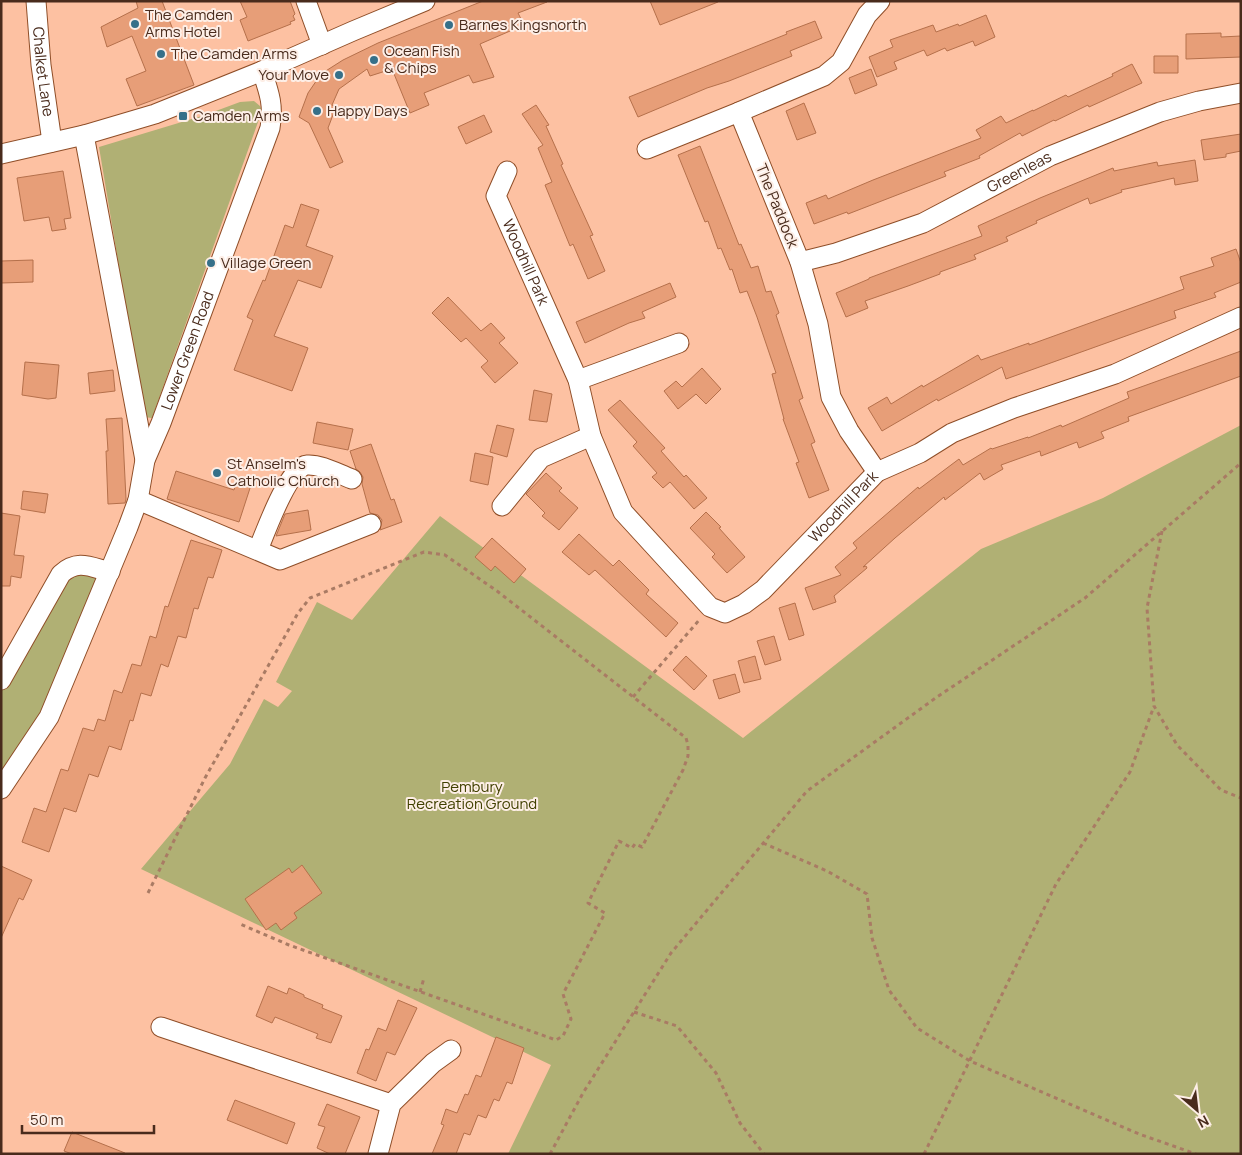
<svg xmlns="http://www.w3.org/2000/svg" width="1242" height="1155" font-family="Manrope,sans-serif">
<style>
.green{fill:#b0b074}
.building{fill:#e79e78;stroke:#b5704b}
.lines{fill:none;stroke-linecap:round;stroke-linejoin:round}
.minor-casing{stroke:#8f4e28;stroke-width:21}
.path{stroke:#a97b64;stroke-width:3;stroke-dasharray:4 4;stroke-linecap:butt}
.minor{stroke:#fff;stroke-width:19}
.poi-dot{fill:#367089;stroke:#fdeee6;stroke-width:2}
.labels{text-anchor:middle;stroke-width:4;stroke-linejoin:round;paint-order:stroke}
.poi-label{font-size:15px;fill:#492b1c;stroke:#fdeee6;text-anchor:start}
.street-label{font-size:15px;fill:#492b1c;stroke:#fdeee6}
.park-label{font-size:15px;fill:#414001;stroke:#fdeee6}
</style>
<rect width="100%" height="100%" fill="#fdc1a2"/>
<path class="green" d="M254,101l6,5 2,5 -110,307 -8,-1 -45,-270 106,-32 35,-13z
M1241,425v729h-733l43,-89 -410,-196 89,-105 34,-65 14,8 14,-16 -16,-9 41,-80 35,18 88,-104 303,222 238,-189 122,-51z
M110,572l-61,145 -48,72v-109l60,-106z"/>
<path class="building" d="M136,1h26l32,84 -57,21 -11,-27 20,-8 -14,-35 -25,11 -6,-20 37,-19z
M240,1h50l5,13 -2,2 2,4 -5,2 1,2 -43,17 -8,-21 7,-3z
M483,1l64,1 -29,11 6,12 -44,19 14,33 -21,6 -4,-8 -45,18 5,12 -19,8 -18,-44 -22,7 -3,-7 -28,20 -7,16 4,2 -8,21 15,34 -13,6 -21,-45 -10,-6 9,-24 13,-19 22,-14 35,-17z
M650,1h68v1l-58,23z
M986,15l9,22 -20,9 -2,-5 -26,10 -2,-3 -18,8 -3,-6 -30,12 3,7 -20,8 -8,-20 24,-10 -3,-7 43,-15 3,7 22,-8 1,2z
M815,21l7,17 -32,13 2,5 -63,25 -22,7 -69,29 -9,-20 158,-63 -1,-2z
M1221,33v4l20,-1v21l-55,2v-25z
M1154,56h24v17h-24z
M1132,64l10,19 -53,24 -1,-2 -33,16 -1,-1 -32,16 -2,-3 -41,23 1,2 -36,14 2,4 -98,38 -1,-2 -33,12 -8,-21 20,-8 2,4 45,-19 108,-42 -5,-8 25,-14 5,7 27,-13v1l33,-16 2,2 45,-21 -1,-2z
M871,69l6,16 -22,9 -6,-16z
M804,103l12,30 -19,7 -11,-29z
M536,105l13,20 -3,1 17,38 -2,1 32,70 -3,1 15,35 -17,8 -15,-35 -3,2 -25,-61 7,-3 -14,-34 5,-3 -21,-31z
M484,115l8,17 -26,12 -8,-17z
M1241,134v17l-15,3v3l-22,3 -3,-20z
M700,146l39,99 2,-1 10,24 7,-2 8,26 5,-1 8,22 -3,2 27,83 -4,2 16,42 -4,2 18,46 -20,8 -13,-35 3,-1 -16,-43h1l-12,-45 4,-1 -19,-56 -10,-26 -7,2 -8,-24 -2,1 -9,-22 -3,1 -10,-28 -3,1 -27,-67z
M1195,160l3,21 -23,4 -1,-7 -53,12 1,2 -32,12 -2,-6 -52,23 1,2 -31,14 2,4 -34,14 2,4 -36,13v2l-32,12 -43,15 3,7 -22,9 -10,-24 33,-14v-1l113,-42 -4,-10 62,-28 73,-30 1,3 43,-9 1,4z
M63,171l8,47 -7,1 2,10 -14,2 -3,-14 -25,4 -7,-43z
M301,204l18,6 -13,36 27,10 -12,32 -23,-8 -24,56 34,12 -16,43 -58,-21 19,-50 -6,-3 16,-37 2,1 20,-56 8,3z
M1236,249l5,14v19l-27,11 2,4 -42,14 2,7 -170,61 -4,-12 -64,34 -1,-2 -55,32 -14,-23 19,-11 4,7 31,-19 1,2 55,-32 3,5 48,-17v2l155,-56 -4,-12 34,-11 -3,-8z
M33,260v22l-32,1v-22z
M670,283l6,14 -34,15 3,6 -16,5 -44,20 -9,-21z
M448,297l33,34 10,-8 14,15 -6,5 19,20 -23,20 -14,-16 7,-6 -22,-23 -5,4 -29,-29z
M1241,351v25l-113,41 1,4 -28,11 3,6 -25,10 -2,-6 -36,14 -1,-5 -39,14 2,4 -19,11 -4,-7 -35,27 -1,-3 -49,41 -32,29 3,-1 1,2 -33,28 2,6 -23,8 -8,-22 36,-13 -6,-8 22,-19 -4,-5 65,-56 1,2 40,-30 4,6 28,-17 1,1 36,-12v1l33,-13 1,2 67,-29 -2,-6z
M25,362l34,3 -3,33 -8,1 -26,-4z
M702,368l19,21 -15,15 -10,-10 -18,15 -14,-18 12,-10 6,6z
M113,370l2,21 -25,3 -2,-21z
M534,390l18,4 -5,28 -18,-2z
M620,400l45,48 -4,3 23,26 2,-2 21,23 -13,11 -24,-27 -7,6 -11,-11 5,-4 -24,-27 4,-4 -29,-32z
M122,418l4,81 -1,4 -17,1 -2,-53h2l-2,-32z
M317,422l36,7 -5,21 -35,-7z
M497,425l17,4 -7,28 -17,-5z
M371,444l20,56 3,-1 8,23 -22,8 2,-10 -4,-5 -8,-2 -8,-29 1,-7 -3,-5 -4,-3 -6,-18z
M475,453l18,4 -5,28 -18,-4z
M176,471l58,19 4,-12 14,4 -13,40 -72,-23z
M546,473l16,15 -3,3 19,17 -19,22 -17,-14 3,-3 -19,-19z
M23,491l25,3 -3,19 -24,-4z
M308,510l3,20 -35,6 9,-22z
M706,512l15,15 -2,1 26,29 -18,16 -15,-16 3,-3 -25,-26z
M1,513l19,3 -6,39 10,1 -3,22 -10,-2 -1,10h-9z
M579,534l34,32 6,-6 30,30 -3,4 32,29 -12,14 -71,-67 -6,5 -27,-23z
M492,538l34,31 -12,14 -19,-17 -4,5 -16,-14z
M191,540l31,10 -9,28 -5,-1 -10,32 -4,-1 -8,30 -8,-2 -10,31 -7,-3 -10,32 -10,-3 -8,28 -3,-1 -9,30 -12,-4 -11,31 -9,-3 -13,38 -12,-4 -15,44 -27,-10 12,-34 12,4 15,-43 7,2 15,-43 11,3 4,-12 7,2 9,-31 8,3 10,-29 9,2 9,-30 6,2 9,-32 3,1z
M795,603l9,32 -15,5 -10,-32z
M774,636l7,24 -16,5 -8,-24z
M686,656l21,20 -13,14 -21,-20z
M755,656l6,23 -17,4 -6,-22z
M735,674l5,18 -21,7 -6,-19z
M302,865l20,28 -28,20 3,5 -16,12 -5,-7 -10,7 -21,-31 44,-31 3,5z
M1,866l31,14 -9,20 -4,-2 -18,40z
M268,986l19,8 2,-6 15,7v2l19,8 -1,3 20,8 -11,27 -15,-5 2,-4 -43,-17 -3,6 -16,-7z
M398,1000l19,8 -22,47 -8,-3 -11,29 -19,-8 9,-24 3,1 9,-22 8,3z
M496,1037l28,11 -12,36 -5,-2 -8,19 -5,-2 -8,19 -8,-3 -8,20 -6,-2 -8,21h-24l12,-29 -3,-1 5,-15 11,4 8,-19 3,1 8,-20 5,2z
M235,1100l60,23 -8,21 -60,-24z
M327,1104l33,13 -15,37h-15l-13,-6 8,-21 -7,-2z
M72,1132l53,21v1h-53l-8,-3z"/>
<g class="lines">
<defs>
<g id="minor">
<path id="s1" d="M36,1l5,64 11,77"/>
<path d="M306,1l16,44"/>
<path d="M84,135l61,325"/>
<path d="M647,149l92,-37"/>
<path d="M1,154l83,-19 71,-21 107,-43 91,-40 72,-30"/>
<path id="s2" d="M507,171l-11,25 82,184 13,56 32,76 87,95 15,6 19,-9 19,-14 114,-118 43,-19 32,-20 62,-25 101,-34 126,-57"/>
<path id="s3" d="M800,262l36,-9 87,-30 127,-67 110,-44 39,-11 42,-8"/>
<path d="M578,380l101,-37"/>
<path d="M877,472l-28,-41 -18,-34 -13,-73 -18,-62 -61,-150 85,-36 17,-14 26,-47 13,-14"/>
<path d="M138,500l142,60 91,-36"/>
<path d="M502,506l39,-48 50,-22"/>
<path d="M258,550c7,-17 31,-84 49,-85 15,-1 31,9 45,14"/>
<path d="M1,680l60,-106c17,-15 29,-7 49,-2"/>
<path id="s4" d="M1,789l48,-72 79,-190 10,-27 7,-40 16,-37 109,-295c4,-23 -1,-36 -8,-57"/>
<path d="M161,1027l230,77"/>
<path d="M378,1154l13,-50 42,-41 18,-13"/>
</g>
</defs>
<use href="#minor" class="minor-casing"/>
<path class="path" d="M1162,531l-15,77 7,98 23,39 44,45 20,8
M633,697l67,-78
M763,843l64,28 40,23 5,44 17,52 28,38 53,33 169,73 57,20
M148,893l57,-115 93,-165 12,-15 114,-46 21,3 52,36 189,147 2,7v11l-5,14 -41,77 -7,-3 -3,4 -13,-7 -31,62 17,10 -42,81 8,25 -8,17 -7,4 -267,-95 -49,-21
M420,992l4,-14
M634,1012l43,14 39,47 24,50 24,31
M550,1154l33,-61 88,-140 136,-162 130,-94 148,-99 156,-135
M924,1154l132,-270 74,-112 24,-66"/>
<use href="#minor" class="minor"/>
</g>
<g class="poi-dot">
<circle cx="135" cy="24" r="5"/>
<circle cx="449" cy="25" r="5"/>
<circle cx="161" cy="54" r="5"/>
<circle cx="374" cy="60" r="5"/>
<circle cx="339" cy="75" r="5"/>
<circle cx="317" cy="111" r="5"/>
<rect x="178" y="111" width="10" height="10" rx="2.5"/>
<circle cx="211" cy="263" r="5"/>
<circle cx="217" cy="473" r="5"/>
</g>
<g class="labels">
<g class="poi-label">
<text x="145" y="20">The Camden<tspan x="145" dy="17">Arms Hotel</tspan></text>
<text x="459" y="30">Barnes Kingsnorth</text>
<text x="384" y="56">Ocean Fish<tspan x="384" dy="17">&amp; Chips</tspan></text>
<text x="171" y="59">The Camden Arms</text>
<text x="329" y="80" text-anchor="end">Your Move</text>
<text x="327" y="116">Happy Days</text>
<text x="193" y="121">Camden Arms</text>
<text x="221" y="268">Village Green</text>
<text x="227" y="469">St Anselm's<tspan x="227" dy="17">Catholic Church</tspan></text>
</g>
<g class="street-label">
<text dy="5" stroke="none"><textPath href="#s1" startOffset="71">Chalket Lane</textPath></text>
<text dy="5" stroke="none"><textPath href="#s3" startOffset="238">Greenleas</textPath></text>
<text transform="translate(777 206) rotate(68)" y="5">The Paddock</text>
<text dy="5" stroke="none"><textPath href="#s2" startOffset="100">Woodhill Park</textPath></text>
<text dy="5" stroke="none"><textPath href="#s4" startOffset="479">Lower Green Road</textPath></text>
<text dy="5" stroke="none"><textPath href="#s2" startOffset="674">Woodhill Park</textPath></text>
</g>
<g class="park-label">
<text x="472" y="792">Pembury<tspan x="472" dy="17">Recreation Ground</tspan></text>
</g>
</g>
<rect width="1242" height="1155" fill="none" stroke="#492b1c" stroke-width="5"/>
<g transform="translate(1197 1110) rotate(152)" stroke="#fdeee6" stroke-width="4" paint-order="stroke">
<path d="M0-4L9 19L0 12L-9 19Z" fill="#492b1c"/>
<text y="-8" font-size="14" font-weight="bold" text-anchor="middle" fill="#492b1c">N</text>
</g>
<path d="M22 1125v8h132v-8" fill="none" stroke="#492b1c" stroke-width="2.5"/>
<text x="30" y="1125" font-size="15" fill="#492b1c" stroke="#fdeee6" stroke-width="4" paint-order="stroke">50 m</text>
</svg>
